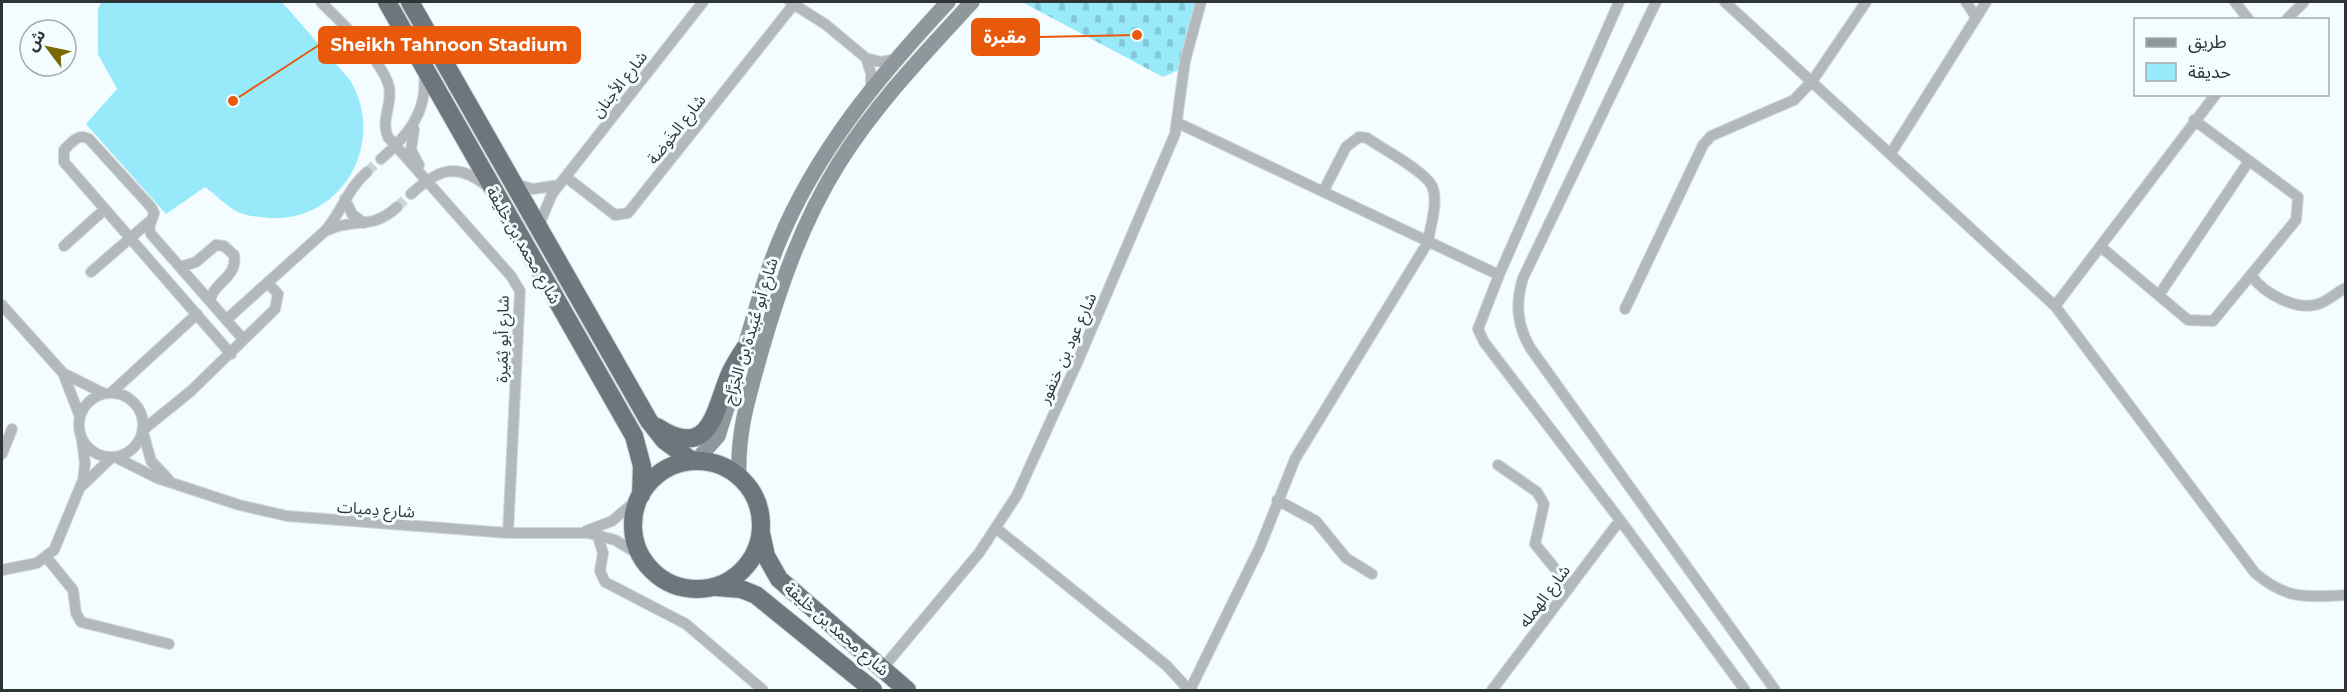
<svg xmlns="http://www.w3.org/2000/svg" width="2347" height="692" font-family="Montserrat,'Noto Sans Arabic',sans-serif">
<style>
.cemetery{fill:url(#cemetery-stones)}
.park{fill:#98eafb}
.lines{fill:none;stroke-linecap:round;stroke-linejoin:round}
.minor-tunnel{stroke:#ccd4d6;stroke-width:10;stroke-dasharray:10 5;stroke-linecap:butt}
.minor-casing{stroke:#d0d8da;stroke-width:12}
.secondary-casing{stroke:#d0d8da;stroke-width:16}
.trunk-casing{stroke:#d0d8da;stroke-width:20}
.minor{stroke:#b2b8bb;stroke-width:10}
.secondary{stroke:#8f979c;stroke-width:15}
.trunk{stroke:#6c767c;stroke-width:18}
.labels{text-anchor:middle;stroke-width:6;stroke-linejoin:round;paint-order:stroke}
.street-label{font-size:16px;fill:#2f3537;stroke:#f3fcfe}
.leader{fill:none;stroke:#e8590c;stroke-width:2}
.callout-dot{fill:#e8590c;stroke:#f3fcfe;stroke-width:2}
.callout{fill:#e8590c;stroke:#e8590c;stroke-width:2}
.callout-label{font-size:18px;text-anchor:middle;font-weight:bold;fill:#fff}
</style>
<defs>
<pattern id="cemetery-stones" width="16" height="16" patternUnits="userSpaceOnUse" patternTransform="scale(1.5)"><rect width="16" height="16" fill="#98eafb"/><path d="M2 7V4a2 2 0 0 1 4 0v3zM10 15v-3a2 2 0 0 1 4 0v3z" fill="#83c9d8"/></pattern>
</defs>
<rect width="100%" height="100%" fill="#f3fcfe"/>
<path class="cemetery" d="M1022,2h176l-17,67 -18,8z"/>
<path class="park" d="M101,2h181l68,78c37,61 -7,142 -80,138 -11,-1 -27,-2 -36,-8 -10,-6 -19,-16 -29,-23l-39,27 -80,-90 31,-35 -19,-35v-45z"/>
<g class="lines">
<path class="minor-tunnel" d="M367,172l14,-13
M397,207l14,-13"/>
<defs>
<path id="minor" d="M321,2c19,20 62,58 68,85 4,18 -9,32 -1,50l123,139 9,15 -12,242
M790,2l35,22 41,34 15,4 15,-3
M1619,2l-120,273 -21,54 6,13 136,178 125,170
M1656,2l-133,276c-8,26 -6,48 8,71l244,341
M1725,2l330,304 200,267c32,27 51,24 91,22
M1966,2l10,15
M2235,2l14,18
M2286,20l18,-18
M866,58l5,15v16
M1178,123l321,152
M414,129l-3,21 8,15
M1891,153l95,-151
M381,159c27,-24 47,-47 43,-85
M566,177l49,38 13,-2 166,-209
M515,184l18,5 26,-4
M411,194c26,-24 45,-33 76,-8
M345,199l7,15 12,9
M539,225l13,-31 151,-192
M328,230c28,-13 43,1 69,-23
M64,246l41,-37
M2101,247l87,73 25,1 83,-101 2,-23 -104,-77
M180,267l16,-5 20,-17 8,1 10,9c4,23 -21,27 -24,46
M91,272l59,-51
M2251,275c12,18 47,38 70,28 9,-4 16,-11 25,-15
M2159,295l90,-134
M2,305l61,68 40,20
M2055,306l161,-212
M1625,309l78,-164 8,-9 83,-36 19,-20 53,-78
M226,320l99,-89c17,-19 22,-42 42,-59
M231,354l-167,-192v-12c8,-8 14,-17 25,-11l62,68 3,6 -5,15 2,6 92,105
M63,373l17,44
M112,392l85,-78
M79 425a32 32 0 1 1 64 0a32 32 0 1 1-64 0Z
M144,429l47,-38 84,-82 3,-15 -10,-11
M143,432l8,29 18,19
M2,454l10,-25
M115,457l42,21 82,27 48,11 221,17h80l27,7 25,15
M1498,465l39,27 7,12 -9,40 35,43
M82,486l30,-29
M1277,500l39,21 30,37 26,16
M997,529l169,136 23,25
M586,531l26,-10 26,-22
M597,534l6,19 -3,18 5,11 81,42 77,66
M47,558l26,32 3,23 5,9 88,22
M2,570l35,-7 17,-13 29,-70 2,-17 -3,-22
M882,669l97,-116 38,-58 60,-132 98,-229 10,-73 16,-59
M1190,690l70,-143 35,-88 133,-217c2,-16 11,-40 4,-56 -7,-15 -51,-38 -65,-48l-8,-1 -13,10 -23,45
M1492,690l128,-170"/>
<path id="secondary" d="M742,357c11,-38 21,-76 36,-113 38,-93 102,-169 170,-242
M696,461l22,-25 17,-53
M739,477c-2,-46 10,-81 22,-125 19,-66 41,-130 78,-189 37,-59 86,-110 133,-161"/>
<path id="trunk" d="M387,2l247,434 8,30 -1,29
M410,2l239,419 15,19 28,21
M657,427c53,34 57,-15 72,-51 4,-10 10,-19 16,-28
M633 525a64 64 0 1 1 128 0a64 64 0 1 1-128 0Z
M761,533l5,23 13,23 128,111
M716,587l25,2 15,6 117,95"/>
</defs>
<use href="#minor" class="minor-casing"/>
<use href="#secondary" class="secondary-casing"/>
<use href="#trunk" class="trunk-casing"/>
<use href="#minor" class="minor"/>
<use href="#secondary" class="secondary"/>
<use href="#trunk" class="trunk"/>
</g>
<g class="labels">
<g class="street-label">
<text transform="translate(619 84) rotate(-52)" y="6">شارع الأجنان</text>
<text transform="translate(676 129) rotate(-52)" y="6">شارع الخَوضة</text>
<text transform="translate(524 245) rotate(60)" y="6">شارع محمد بن خليفة</text>
<text transform="translate(750 331) rotate(-73)" y="6">شارع أبو عُبَيدة بن الجَرَّاح</text>
<text transform="translate(502 339) rotate(-89)" y="6">شارع أبو ثِمَيرة</text>
<text transform="translate(1067 348) rotate(-66)" y="6">شارع عود بن خنفور</text>
<text transform="translate(376 509) rotate(4)" y="6">شارع دِميات</text>
<text transform="translate(1544 596) rotate(-53)" y="6">شارع الهمله</text>
<text transform="translate(837 629) rotate(41)" y="6">شارع محمد بن خليفة</text>
</g>
</g>
<path class="leader" d="M1137 35L1039 37M233 101L319 45"/>
<g class="callout-dot">
<circle cx="1137" cy="35" r="6"/>
<circle cx="233" cy="101" r="6"/>
</g>
<g class="callout">
<rect x="972" y="19" width="67" height="36" rx="6"/>
<rect x="319" y="27" width="261" height="36" rx="6"/>
</g>
<g class="callout-label">
<text x="1005" y="43">مقبرة</text>
<text x="449" y="51">Sheikh Tahnoon Stadium</text>
</g>
<rect width="2347" height="692" fill="none" stroke="#2f3537" stroke-width="6"/>
<rect x="2134" y="18" width="195" height="78" fill="#f3fcfe" stroke="#a5acae" stroke-width="1.5"/>
<rect x="2146" y="38" width="30" height="9" fill="#8f979c" stroke="#a5acae" stroke-width="1.5"/>
<text x="2188" y="48" font-size="18" fill="#2f3537">طريق</text>
<rect x="2146" y="63" width="30" height="18" fill="#98eafb" stroke="#a5acae" stroke-width="1.5"/>
<text x="2188" y="78" font-size="18" fill="#2f3537">حديقة</text>
<g transform="translate(48 48) rotate(302)"><circle r="28" fill="#f3fcfe" stroke="#a5acae" stroke-width="1.5"/>
<path d="M0-4.5L10 22L0 15L-10 22Z" fill="#796900"/>
<text y="-9" font-size="16" font-weight="bold" text-anchor="middle" fill="#2f3537">ش</text>
</g>
</svg>
